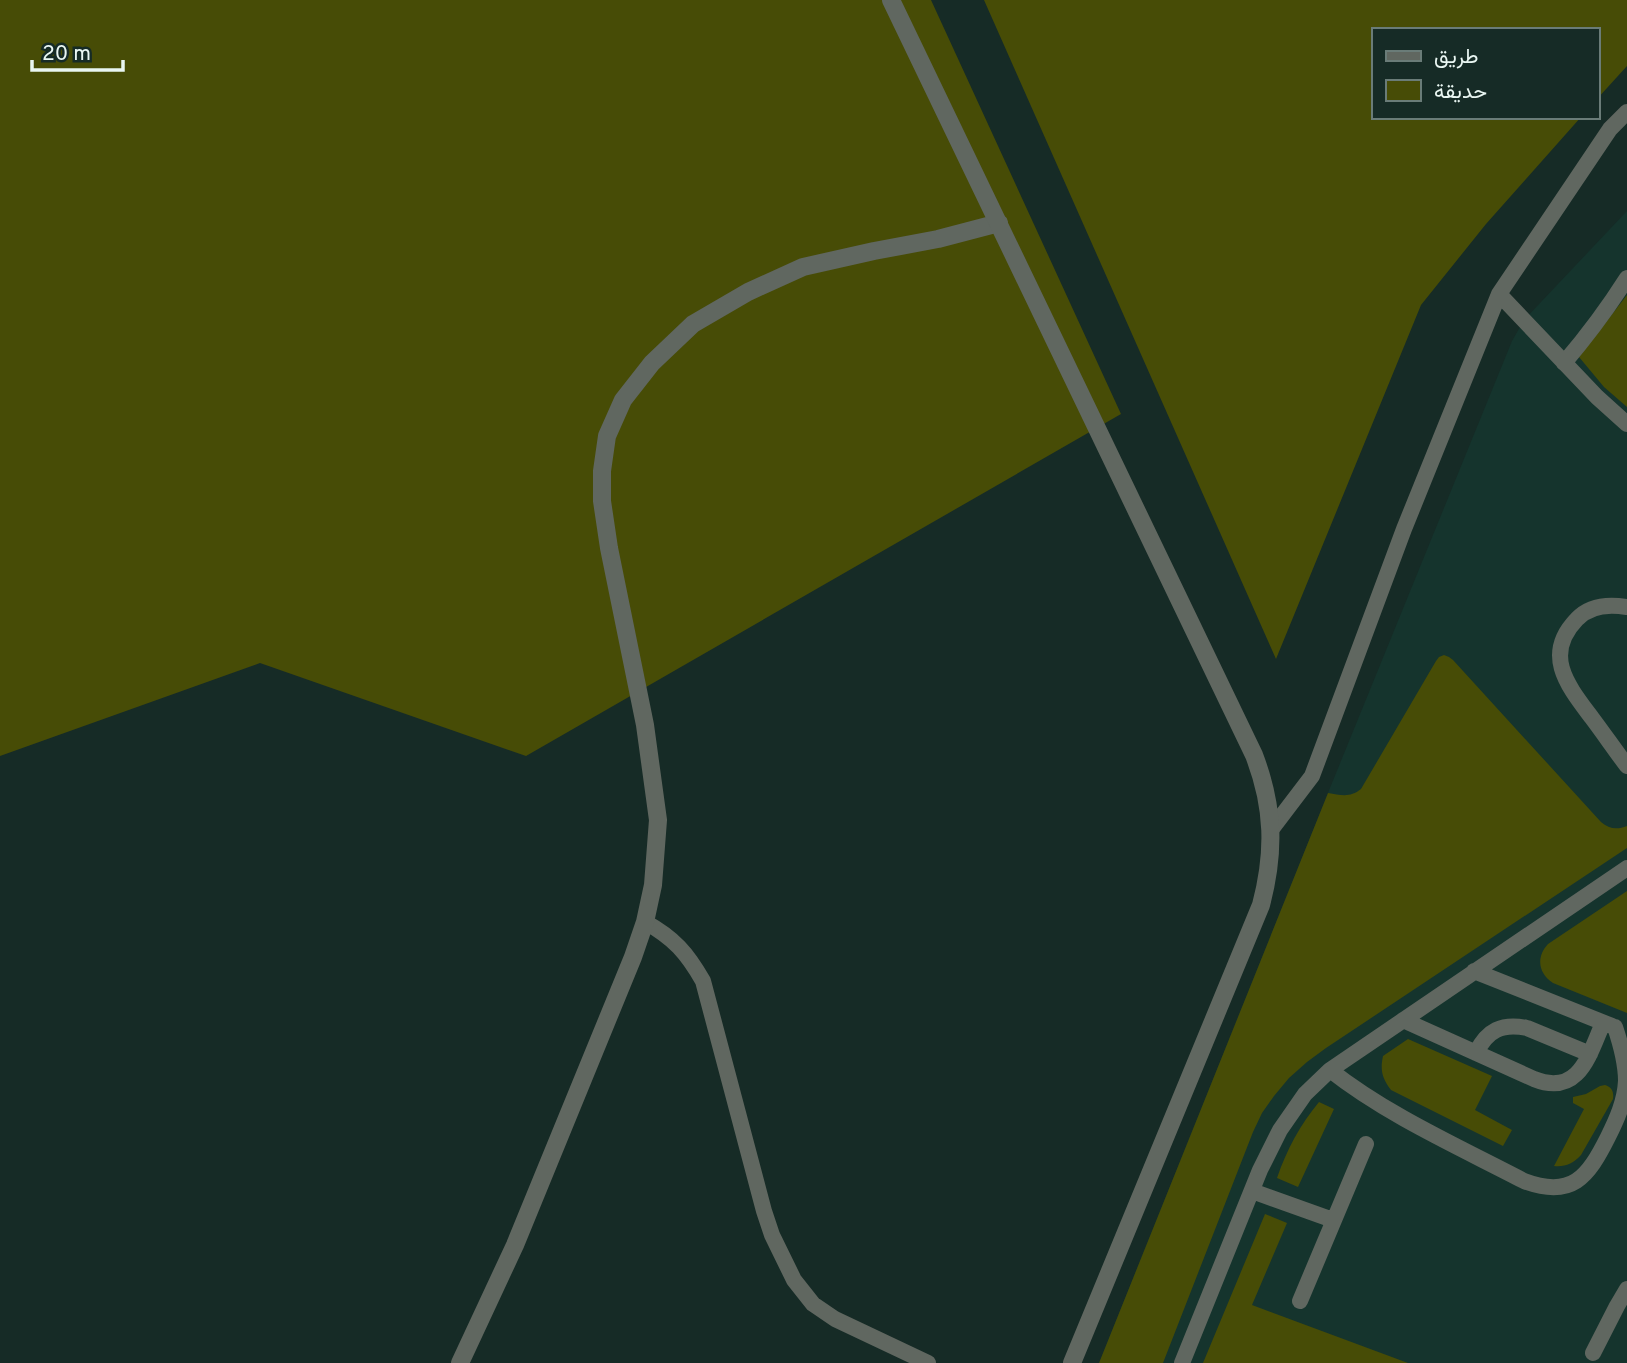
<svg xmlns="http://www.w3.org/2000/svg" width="1627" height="1363" font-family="Overpass,Vazirmatn,sans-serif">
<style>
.built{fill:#15342d}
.green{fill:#474c06}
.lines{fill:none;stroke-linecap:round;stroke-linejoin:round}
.service{stroke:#606760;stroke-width:16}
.minor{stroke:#606760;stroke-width:18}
.tertiary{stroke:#606760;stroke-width:18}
</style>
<rect width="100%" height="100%" fill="#162b26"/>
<path class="built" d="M1627,211v1152h-528l233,-580 180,-442 12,-21z"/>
<path class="green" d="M0,0h931l190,414 -595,342 -266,-93 -260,93z
M984,0h643v66l-30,33v-69h-224v87h208l-95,107 -65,81 -145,354z
M1627,295v112l-23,-20 -25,-30z
M1444,655l5,2 4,3 148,162c8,7 16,8 26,4v22l-301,200 -19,14 -18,16 -15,18 -12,17 -9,19 -90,231h-64l229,-570c13,2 22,5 33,-4l75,-128 3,-4z
M1627,891v122l-74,-30c-15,-10 -17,-26 -5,-39z
M1408,1039l84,37 -17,34 37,20 -9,16 -112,-56c-9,-12 -11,-20 -8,-34z
M1605,1085c7,2 9,7 8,14l-32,56c-8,9 -16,12 -27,11l30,-57 -11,-6v-6l13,-3 14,-8z
M1319,1102l15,7 -36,78 -21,-9c10,-29 23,-53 42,-76z
M1265,1214l22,9 -35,82 156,58h-205z"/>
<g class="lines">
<path class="service" d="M1499,294l98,103 30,27
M1564,363c23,-27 44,-55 63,-85
M1627,607c-18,-3 -37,-2 -50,12 -35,36 -9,67 15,99 12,16 23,32 35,48
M1271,830l41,-54 92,-247 95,-235 111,-165 17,-17
M645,922c29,16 42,31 58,59l61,230 8,24 22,45 19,24 22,15 93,44
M1474,971l138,55
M1403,1020l131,59c45,18 55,-24 69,-56
M1476,1053c11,-23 26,-30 51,-25l63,26
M1330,1070c57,45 129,77 194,111 48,18 64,-4 84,-44 9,-18 17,-36 18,-56 0,-19 -5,-36 -11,-54
M1252,1191l81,29
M1300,1301l66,-157
M1593,1353l24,-47 10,-17
M1182,1363l78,-193 20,-40 25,-36 25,-24 297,-202"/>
<path class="minor" d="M460,1363l55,-118 118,-288 12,-35 8,-37 5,-65 -13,-95 -36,-177 -7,-47v-30l5,-35 16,-36 29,-37 41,-39 55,-32 55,-25 71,-16 64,-12 61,-16"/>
<path class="tertiary" d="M891,0l363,755c20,52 21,97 7,150l-189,458"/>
</g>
<rect x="1372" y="28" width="228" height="91" fill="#162b26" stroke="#6a7c78" stroke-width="2"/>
<rect x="1386" y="51" width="35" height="10" fill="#606760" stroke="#6a7c78" stroke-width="2"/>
<text x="1434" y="63" font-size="21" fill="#e9f6f2">طريق</text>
<rect x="1386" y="80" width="35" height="21" fill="#474c06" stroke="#6a7c78" stroke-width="2"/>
<text x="1434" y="98" font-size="21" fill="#e9f6f2">حديقة</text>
<path d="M32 60v10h91v-10" fill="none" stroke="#e9f6f2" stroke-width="3.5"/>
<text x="42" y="60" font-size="21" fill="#e9f6f2" stroke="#162b26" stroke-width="5" paint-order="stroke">20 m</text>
</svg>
